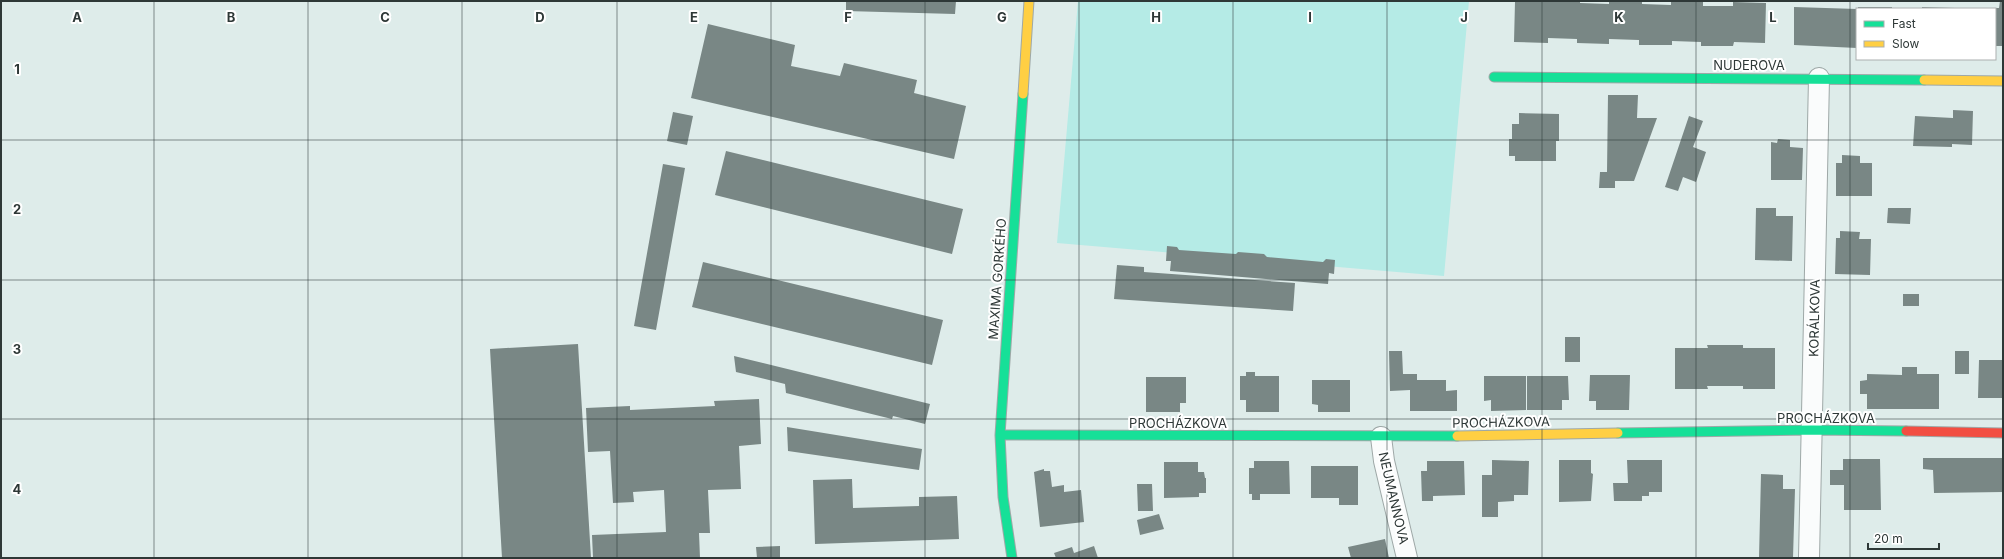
<svg xmlns="http://www.w3.org/2000/svg" width="2004" height="559" font-family="Inter,sans-serif">
<style>
.green{fill:#b5ebe6}
.building{fill:#798785}
.lines{fill:none;stroke-linecap:round;stroke-linejoin:round}
.street-casing{stroke:#9ea8a7;stroke-width:22}
.fast-casing{stroke:#9ea8a7;stroke-width:11}
.slow-casing{stroke:#9ea8a7;stroke-width:11}
.jam-casing{stroke:#9ea8a7;stroke-width:11}
.street{stroke:#fafcfc;stroke-width:20}
.fast{stroke:#16e098;stroke-width:9}
.slow{stroke:#ffcf43;stroke-width:9}
.jam{stroke:#f24e42;stroke-width:9}
.grid{fill:none;stroke:#2e3837;stroke-width:1;stroke-opacity:0.55}
.labels{text-anchor:middle;stroke-width:4;stroke-linejoin:round;paint-order:stroke}
.street-label{font-size:13px;fill:#2e3837;stroke:#fff}
.grid-label{font-size:13px;text-anchor:middle;font-weight:bold;fill:#2e3837;stroke:#fff;stroke-width:4;stroke-linejoin:round;paint-order:stroke}
</style>
<rect width="100%" height="100%" fill="#deecea"/>
<path class="green" d="M1078,1h391l-25,275 -387,-33z"/>
<path class="building" d="M846,1h110l-1,13 -109,-3z
M1547,1h33v2l29,1v-3h33v3l29,1v-4h32v5h30v-4l33,1 -1,40 -31,-1 -1,4h-32v-4l-29,-1v4h-33v-5l-30,-1v5l-32,-1v-4l-29,-1v5l-34,-1 1,-40z
M2000,1h3v45h-8v-38h4z
M1794,7l63,2v39l-63,-3z
M1858,7h34v2h-34z
M1922,7l33,1v1h-33z
M708,24l87,21 -4,21 49,10 4,-13 73,17 -3,13 52,13 -12,53 -263,-61z
M1608,95h30l-1,23h20l-23,63h-19v7h-16l1,-16h7z
M1953,110l20,1 -1,34 -20,-1v3l-39,-1 2,-30 38,2z
M673,112l20,4 -6,29 -20,-4z
M1519,113l40,1v27h-3v20h-41v-5h-6v-17h3v-15h7z
M1689,116l14,5 -10,26 13,5 -10,30 -13,-5 -5,14 -13,-4z
M1778,139l12,1v7l13,1 -1,32h-31v-38l6,1z
M726,151l237,58 -11,45 -237,-59z
M1842,155l18,1v7h12v33h-36v-33h6z
M663,164l22,4 -29,162 -22,-4z
M1756,208h20v8h17l-1,45 -37,-1z
M1888,208h23l-1,16 -23,-1z
M1840,231l20,1 -1,7h12l-1,36 -35,-1 1,-36h4z
M1167,246l10,1 2,3 57,4 2,-2 26,2 3,3 56,5 3,-3 9,1 -1,14 -5,-1 -1,11 -158,-13 1,-10h-5z
M703,262l240,58 -11,45 -240,-58z
M1117,265l27,2v5l151,11 -2,28 -179,-12z
M1903,294h16v12h-16z
M1565,337h15v25h-15z
M578,344l13,214h-89l-12,-209z
M1707,345h36v3h32v41h-32v-3h-36l1,3h-33v-41h33z
M1389,351h13l1,23h14v6h29v11l11,-1v21h-47v-21l-20,1z
M1955,351h14v23h-14z
M734,356l196,48 -5,20 -32,-8 -1,3 -106,-26 -1,-9 -49,-12z
M1979,360h24v38h-25z
M1902,367h15v7h22v35h-72v-15h-7v-13l7,-1v-6l35,1z
M1246,372h9v4h24v36h-33v-12h-6v-24h6z
M1590,375h40l-1,35h-33v-9h-7z
M1484,376h42v34l-35,1v-11l-7,1z
M1527,376h41l1,24h-7v10h-35z
M1146,377h40v26h-6v9h-34z
M1312,380h38v32h-32v-7l-6,-1z
M759,399l2,45 -22,2 2,43 -33,1 2,43h-11l1,25h-107l-1,-23 74,-3 -2,-42 -31,2 1,10 -21,1 -3,-52 -22,1 -2,-44 44,-2v4l85,-4 -1,-5z
M787,427l135,22 -3,21 -131,-19z
M1923,458h80v34l-69,1 -1,-23 -10,-1z
M1843,459h37l1,51h-37v-25h-14v-15h13z
M1492,460l37,1 -1,34h-14v6l-16,1v15h-16v-42h10z
M1559,460h32v13l2,1 -2,27 -32,1z
M1627,460h35v32h-13v4h-7v5h-28l-1,-18h15z
M1254,461h35l1,33h-30v6h-8v-6h-3v-26h5z
M1427,461h37l1,34 -32,1v5h-11l-1,-30h6z
M1164,462h34v10h6l1,6h1v15h-7v4l-35,1z
M1311,466h47v39h-19v-7h-28z
M1044,469v2h6l2,16 12,-2v7l17,-2 3,32 -44,5 -6,-55z
M1761,474l22,1v14h12l-2,69h-34z
M852,479l1,29 66,-2v-9l38,-1 2,43 -144,5 -2,-64z
M1137,484h15l1,27h-15z
M1159,514l5,15 -24,6 -3,-15z
M1385,539l4,19h-38l-3,-11z
M780,546v12h-23l-1,-11z
M1094,546l4,12h-42l-2,-5 18,-6 2,6z"/>
<g class="lines">
<defs>
<path id="street" d="M1381,437l3,24 23,97
M1809,558l10,-480"/>
<path id="fast" d="M1494,77l430,3
M1618,433l194,-3 94,1
M1000,435l457,1
M1012,558l-9,-61 -3,-62 23,-341"/>
<path id="slow" d="M1924,80l79,1
M1023,94l6,-93
M1457,436l161,-3"/>
<path id="jam" d="M1906,431l97,2"/>
</defs>
<use href="#street" class="street-casing"/>
<use href="#fast" class="fast-casing"/>
<use href="#slow" class="slow-casing"/>
<use href="#jam" class="jam-casing"/>
<use href="#street" class="street"/>
<use href="#fast" class="fast"/>
<use href="#slow" class="slow"/>
<use href="#jam" class="jam"/>
</g>
<path class="grid" d="M154,1v557M308,1v557M462,1v557M617,1v557M771,1v557M925,1v557M1079,1v557M1233,1v557M1387,1v557M1542,1v557M1696,1v557M1850,1v557M1,140h2002M1,280h2002M1,419h2002"/>
<g class="labels">
<g class="street-label">
<text x="1749" y="70">NUDEROVA</text>
<text transform="translate(997 279) rotate(-86)" y="5">MAXIMA GORKÉHO</text>
<text transform="translate(1814 318) rotate(-89)" y="5">KORÁLKOVA</text>
<text x="1826" y="423">PROCHÁZKOVA</text>
<text transform="translate(1501 422) rotate(-1)" y="5">PROCHÁZKOVA</text>
<text x="1178" y="428">PROCHÁZKOVA</text>
<text transform="translate(1394 498) rotate(77)" y="5">NEUMANNOVA</text>
</g>
</g>
<g class="grid-label">
<text x="77" y="22">A</text>
<text x="231" y="22">B</text>
<text x="385" y="22">C</text>
<text x="540" y="22">D</text>
<text x="694" y="22">E</text>
<text x="848" y="22">F</text>
<text x="1002" y="22">G</text>
<text x="1156" y="22">H</text>
<text x="1310" y="22">I</text>
<text x="1464" y="22">J</text>
<text x="1619" y="22">K</text>
<text x="1773" y="22">L</text>
<text x="17" y="74">1</text>
<text x="17" y="214">2</text>
<text x="17" y="354">3</text>
<text x="17" y="494">4</text>
</g>
<rect width="2004" height="559" fill="none" stroke="#2e3837" stroke-width="4"/>
<rect x="1856" y="8" width="140" height="52" fill="#ffffff" stroke="#abafaf"/>
<rect x="1864" y="21" width="20" height="6" fill="#16e098" stroke="#abafaf"/>
<text x="1892" y="28" font-size="12" fill="#2e3837">Fast</text>
<rect x="1864" y="41" width="20" height="6" fill="#ffcf43" stroke="#abafaf"/>
<text x="1892" y="48" font-size="12" fill="#2e3837">Slow</text>
<path d="M1868 543v6h71v-6" fill="none" stroke="#2e3837" stroke-width="2"/>
<text x="1874" y="543" font-size="12" fill="#2e3837" stroke="#ffffff" stroke-width="3" paint-order="stroke">20 m</text>
</svg>
